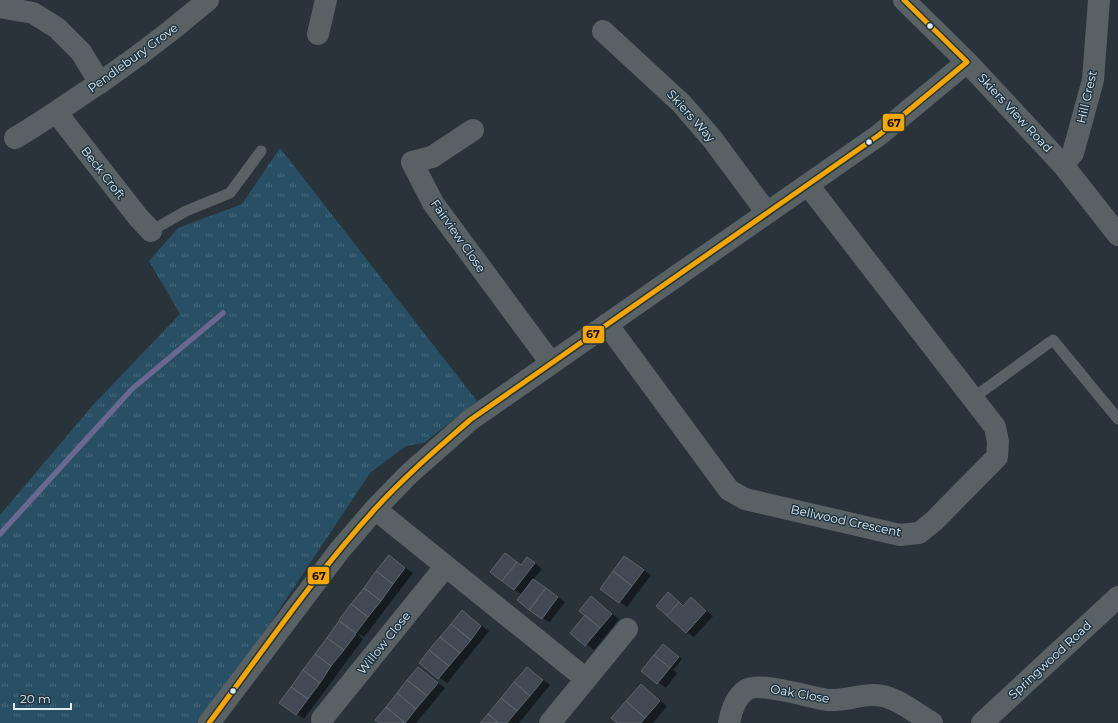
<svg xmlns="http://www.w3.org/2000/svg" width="1118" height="723" font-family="Montserrat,sans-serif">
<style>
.grass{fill:url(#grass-tufts)}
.shadow{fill:#0007}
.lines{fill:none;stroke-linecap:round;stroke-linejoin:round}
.stream{stroke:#6a6790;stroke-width:5.5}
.building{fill:#414a54;stroke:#5c636a}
.service{stroke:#586264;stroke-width:11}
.minor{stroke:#586264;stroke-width:22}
.bus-1-casing{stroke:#213541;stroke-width:8}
.bus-1{stroke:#f7a600;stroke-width:5}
.bus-dot{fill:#dfecf3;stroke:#213541;stroke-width:1.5}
.labels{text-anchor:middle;stroke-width:3;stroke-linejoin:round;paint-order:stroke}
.street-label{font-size:12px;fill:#dfecf3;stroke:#213541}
.line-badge{stroke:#213541;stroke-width:1.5}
.pale-badge-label{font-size:11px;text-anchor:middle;font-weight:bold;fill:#111}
</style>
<defs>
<pattern id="grass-tufts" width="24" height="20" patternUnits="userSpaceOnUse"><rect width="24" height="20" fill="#284f64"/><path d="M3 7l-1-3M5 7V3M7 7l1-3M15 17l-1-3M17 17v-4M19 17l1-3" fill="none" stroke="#47687b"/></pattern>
</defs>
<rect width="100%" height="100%" fill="#28333a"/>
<path class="grass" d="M280,148l197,253 -53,42 -18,3 -36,27 -166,250h-204v-208l93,-110 87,-91 -31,-53 29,-33 64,-24z"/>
<path class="shadow" d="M505,554l17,11 13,-2 7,6 -9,11 32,22 -15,20 -8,-4 -19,-23 -9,-5z
M389,557l24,16 -49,64 -9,-6 8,8 -59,80 -24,-16 59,-80 10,6z
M625,557l26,18 -24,32 -26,-19z
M671,595l13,11 7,-8 22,18 -19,21 -7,-5z
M591,597l28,22 -25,31 -23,-17 15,-18z
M462,612l27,19 -42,52 -27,-20z
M667,647l15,12 -9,11 4,3 -11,15 -24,-17z
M418,668l27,20 -29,35h-36z
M527,668l23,17 -31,38h-37z
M641,685l26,21 -14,17h-34z"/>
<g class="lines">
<path class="stream" d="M0,534l132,-145 91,-76"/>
</g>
<path class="building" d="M505,553l12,9 -15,19 -12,-9z
M389,555l16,13 -12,16 -17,-13z
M624,556l20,14 -12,16 -19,-15z
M527,557l8,6 -21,27 -12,-9 15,-19 4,3z
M376,571l17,13 -12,17 -17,-13z
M613,571l19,15 -13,17 -19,-14z
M533,579l13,9 -17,22 -12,-10z
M364,588l17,13 -13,16 -17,-13z
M546,588l12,9 -16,22 -13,-9z
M668,592l11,10 -12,14 -11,-10z
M591,596l21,18 -12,14 -21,-17z
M691,597l15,14 -20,22 -19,-17 12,-14 4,4z
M351,604l17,13 -12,16 -17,-13z
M462,610l19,16 -10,14 -20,-16z
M585,615l15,13 -15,18 -15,-13z
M339,621l17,13 -12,16 -17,-12z
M451,624l20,16 -11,13 -20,-16z
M440,637l20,16 -11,13 -20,-16z
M327,638l17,12 -13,16 -16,-12z
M663,644l16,13 -9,11 -16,-13z
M429,650l20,16 -11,13 -19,-16z
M315,654l16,12 -11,17 -17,-13z
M654,655l16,13 -13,16 -16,-13z
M418,667l20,16 -11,13 -20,-16z
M527,667l16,13 -13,16 -16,-14z
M303,670l17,13 -12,16 -17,-12z
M407,680l20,16 -11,13 -19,-16z
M514,682l16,14 -13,15 -16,-13z
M641,684l19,17 -15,17 -19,-17z
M291,687l17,12 -12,16 -17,-12z
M397,693l19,16 -11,14 -19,-16z
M501,698l16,13 -10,12h-8l-11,-9z
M626,701l19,17 -4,5h-24l-6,-5z
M386,707l19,16h-26l-4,-3z
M488,714l11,9h-19z"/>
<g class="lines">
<path class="service" d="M151,231l35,-20 44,-18 31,-42
M973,398l80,-58 65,79"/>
<path class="minor" d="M904,0l63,62 96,103 55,70
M0,7l33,6 24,15 24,24 19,31
M603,31l79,73 31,36 54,73
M318,34l8,-34
M56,112l82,105 13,14
M473,130l-41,27 -20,5 21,41 118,160
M15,138c19,-11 38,-24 56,-36 48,-31 94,-65 137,-102
M1063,165l10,-12 20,-73 6,-80
M607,324l122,166 16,9 155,36 19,-2 15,-12 63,-64 1,-15 -3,-15 -187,-242
M375,509l211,170
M322,719l123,-152
M209,723l130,-172 36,-42 34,-35 61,-54 409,-285 88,-73
M550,723l77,-94
M729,723c2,-11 7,-26 17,-33 13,-9 65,8 82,10 16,1 30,-5 46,-5 21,0 41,18 58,28
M982,723l136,-126"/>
<defs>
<path id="bus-1" d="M209,723c54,-72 105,-147 166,-214 29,-32 62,-60 95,-89l409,-285 88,-73 -63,-62"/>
</defs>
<use href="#bus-1" class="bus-1-casing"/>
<use href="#bus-1" class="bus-1"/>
</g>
<g class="bus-dot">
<circle cx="930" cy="26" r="3.5"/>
<circle cx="869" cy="142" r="3.5"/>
<circle cx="233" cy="691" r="3.5"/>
</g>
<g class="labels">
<g class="street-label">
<text transform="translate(133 58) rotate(-36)" y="4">Pendlebury Grove</text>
<text transform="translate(1087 97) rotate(-77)" y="4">Hill Crest</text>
<text transform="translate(1015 113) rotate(47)" y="4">Skiers View Road</text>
<text transform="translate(691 116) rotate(48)" y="4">Skiers Way</text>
<text transform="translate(103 173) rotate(52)" y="4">Beck Croft</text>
<text transform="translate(458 236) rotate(55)" y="4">Fairview Close</text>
<text transform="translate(846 521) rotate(12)" y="4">Bellwood Crescent</text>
<text transform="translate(384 643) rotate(-51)" y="4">Willow Close</text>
<text transform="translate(1050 660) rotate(-43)" y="4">Springwood Road</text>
<text transform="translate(800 694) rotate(10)" y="4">Oak Close</text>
</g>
</g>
<g class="line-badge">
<rect x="882" y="113" width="23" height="19" rx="4" fill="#f7a600"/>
<rect x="582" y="325" width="23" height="19" rx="4" fill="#f7a600"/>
<rect x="307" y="566" width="23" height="19" rx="4" fill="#f7a600"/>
</g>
<g class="pale-badge-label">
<text x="894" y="127">67</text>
<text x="593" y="338">67</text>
<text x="319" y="580">67</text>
</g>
<path d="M14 703v6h57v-6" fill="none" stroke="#dfecf3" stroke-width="2"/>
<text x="20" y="703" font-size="12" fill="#dfecf3" stroke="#213541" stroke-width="3" paint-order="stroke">20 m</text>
</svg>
